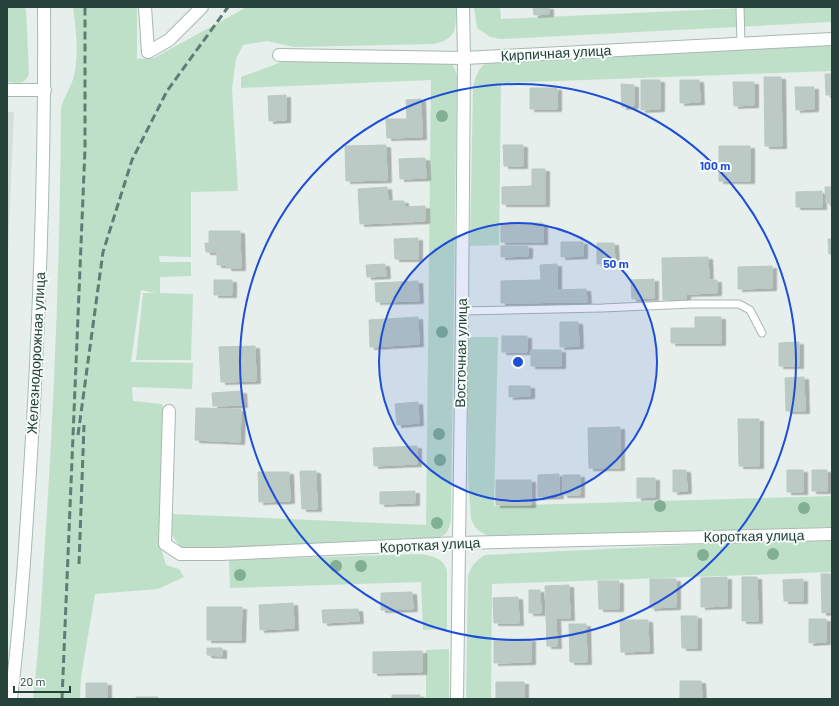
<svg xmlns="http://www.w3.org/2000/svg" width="839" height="706" font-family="Barlow,sans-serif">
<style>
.built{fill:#d4dfda}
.green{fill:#bfe0c8}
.building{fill:#bbcac4;stroke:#b8c9c2;filter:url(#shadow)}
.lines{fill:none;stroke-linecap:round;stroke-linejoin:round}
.service-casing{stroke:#a8b8b2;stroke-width:9}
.minor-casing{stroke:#a8b8b2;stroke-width:14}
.secondary-casing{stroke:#a4bbb3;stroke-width:14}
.service{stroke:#fff;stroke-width:7}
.minor{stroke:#fff;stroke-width:12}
.secondary{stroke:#fff;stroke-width:12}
.rail{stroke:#5f7d75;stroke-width:3;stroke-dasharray:8 4;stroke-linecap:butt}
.tree{fill:#80af93}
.ring{fill:none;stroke:#1d4ed8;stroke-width:2}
.labels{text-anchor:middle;stroke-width:4;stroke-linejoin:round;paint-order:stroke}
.street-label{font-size:14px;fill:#24423a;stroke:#f7fbf9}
.centre{fill:#1d4ed8;stroke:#f7fbf9;stroke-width:2}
.ring-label{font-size:12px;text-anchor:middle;font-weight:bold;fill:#1d4ed8;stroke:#f7fbf9;stroke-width:4;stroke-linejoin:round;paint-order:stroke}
</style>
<defs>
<filter id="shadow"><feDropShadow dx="4.5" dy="2.5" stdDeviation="0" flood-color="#0004"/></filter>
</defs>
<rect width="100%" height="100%" fill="#e6efeb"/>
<path class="built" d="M7,112h7l-7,163z"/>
<path class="green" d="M7,7h15l4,2 3,65c-4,11 -11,9 -22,8z
M73,7h64v52l17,-1 93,-51h209c0,21 1,33 -23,37l-139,3 -27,-6 -24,4 -7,14 -4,30 6,102 -47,1v65l-32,-1 1,6h31v14l-31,1v16l33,1 -2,66h-55l7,-67h13l-15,-3 -10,72 62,1 -1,26 -60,-2 1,14 29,3 5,18 -8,120 7,23 13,4 5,8 -26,12 -63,5 -14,83 -1,22h-47c7,-57 9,-115 13,-172 9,-139 14,-278 15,-418 2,-12 11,-22 13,-34 5,-21 2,-47 -1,-68z
M474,7h26l1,12 262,-12h69v15l-331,17 -11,-2 -13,-9z
M832,41v30l-331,12 -2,162 -29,1 3,-159c3,-13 6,-20 17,-28z
M447,59l6,6 4,10 -6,443c-2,18 -9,20 -25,22l-219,10 -26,-3c-11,-11 -10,-17 -8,-33l253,11 5,-445 -190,8v-11l46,-17z
M468,337h30l-4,169 338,-10v31l-338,10 -6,-1 -9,-5 -4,-4 -4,-8 -3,-42z
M832,541v31l-340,12 -1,115h-25l2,-123c3,-10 8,-16 17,-21l262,-13z
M420,554c12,2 22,3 27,16v59l-24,1 -2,-48 -191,6 -1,-28z
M449,649v50h-23v-49z"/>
<path class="building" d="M533,7h16v7l-15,1z
M825,74h7v21h-6z
M764,77h17l1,69h-17z
M641,80h19v29l-19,1z
M680,80h19l1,22 -20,1z
M733,82h21v23l-20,1z
M621,84l13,1v21l-12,1z
M795,87h19v22l-18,1z
M530,88h27v21h-27z
M286,95v25l-17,1 -1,-25z
M421,99l1,38 -35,1 -1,-19h21l-1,-19z
M386,145l1,35 -41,1 -1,-35z
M503,145h20v21h-19z
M719,146h31v35h-31z
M425,158l1,20 -26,1 -1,-20z
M532,169h13v35h-43v-17l30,-1z
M387,187l1,14h16v6l21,-1v15l-65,3 -2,-35z
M825,187h7v16h-6z
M822,191v16h-26v-15z
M543,223v19h-42v-18z
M209,231h31l1,37h-14v-3h-10v-13h-11l-1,-9h4z
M418,238v21h-23l-1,-20z
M828,239h4v15h-3z
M561,242h22v14l-22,1z
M597,243h17l1,20 -18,1z
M501,246h27v10l-27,1z
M708,257l1,23h8v13l-31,1v5l-23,1 -1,-42z
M385,264l1,12 -19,1 -1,-12z
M557,264v26l29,-1 1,13 -86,1v-22l40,-1 -1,-15z
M772,266v22l-34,1v-22z
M654,279v19l-22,1 -1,-19z
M214,280h18v15h-18z
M418,281l1,20 -43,1 -1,-19z
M418,317l1,27 -49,3 -1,-27z
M695,317h26v26h-50v-15h24z
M560,322h18l1,24 -19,1z
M502,336h25v16h-25z
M799,342v24h-20v-23z
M255,346l1,35 -35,1 -2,-35z
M531,350h30v16h-30z
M804,377l1,34h-19l-1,-33z
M509,386h21v10l-21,1z
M242,391l1,14 -30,1 -1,-13z
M418,402l1,21 -22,2 -2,-21z
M196,408l45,1 -1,33 -45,-2z
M738,419h21v47h-20z
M620,427v41h-31l-1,-40z
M417,446v18l-43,2 -1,-18z
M673,470h13l1,21 -14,1z
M787,470h16v22h-16z
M812,470h15v21h-15z
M300,471h16l1,38h-15z
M258,472h31l1,29 -31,1z
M559,474v22l-21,1v-22z
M563,475h17v20h-17z
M637,478h18v19l-18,1z
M496,480h35v25h-35z
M415,491v12l-35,1v-12z
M821,574h11v38l-10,1z
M727,577v29l-26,1v-29z
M742,577h15l1,44h-16z
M650,579h26v28l-26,1z
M803,579v22h-19l-1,-21z
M598,581h21v28h-20z
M569,585l1,33h-14l1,28h-10l-2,-60z
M529,590h11l1,23h-12z
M412,592l1,17 -32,1v-17z
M518,597l1,26h-25l-1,-25z
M293,603l1,25 -34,2 -1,-25z
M207,607h35l-1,33h-34z
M358,609l1,12 -36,2 -1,-13z
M681,616h16v32h-15z
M809,619h17v23l-17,1z
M620,620h28l1,31 -28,1z
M569,624h17l1,38h-17z
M494,639h37v23l-37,1z
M207,648h15v8l-15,-1z
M422,651v21l-49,1v-21z
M680,681h21l1,18h-22z
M496,682h28v17h-28z
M86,683h21v16h-21z
M392,695h28v4h-28z
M136,697h22v2h-22z"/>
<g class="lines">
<defs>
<path id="service" d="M740,7l1,36
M462,311l140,-3 90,-4h47l11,6 12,23"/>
<path id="minor" d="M145,7l3,45 21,-12 33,-33
M279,55l185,3 368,-19
M7,90h38
M169,411l-4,133 15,10h41l238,-11 373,-9
M457,699l5,-388 2,-253 -1,-51"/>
<path id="secondary" d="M11,699c12,-98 17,-197 23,-295 7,-132 11,-265 10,-397"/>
</defs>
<use href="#service" class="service-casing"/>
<use href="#minor" class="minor-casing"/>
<use href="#secondary" class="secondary-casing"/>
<use href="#service" class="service"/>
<use href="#minor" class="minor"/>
<use href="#secondary" class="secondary"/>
<path class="rail" d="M78,435l25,-183 29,-92 35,-69 61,-84
M79,564l5,-139
M62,699l23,-550v-142"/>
</g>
<g class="tree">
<circle cx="442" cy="116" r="6"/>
<circle cx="442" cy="332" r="6"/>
<circle cx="439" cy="434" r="6"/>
<circle cx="440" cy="460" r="6"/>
<circle cx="660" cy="506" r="6"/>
<circle cx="804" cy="508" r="6"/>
<circle cx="437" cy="523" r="6"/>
<circle cx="773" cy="554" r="6"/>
<circle cx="703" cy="555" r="6"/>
<circle cx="336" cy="566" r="6"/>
<circle cx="361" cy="566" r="6"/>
<circle cx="240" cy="575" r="6"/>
</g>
<circle cx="518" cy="362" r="139" fill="#1d4ed8" fill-opacity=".12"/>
<g class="ring">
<circle cx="518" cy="362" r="139"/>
<circle cx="518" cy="362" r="278"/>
</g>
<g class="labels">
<g class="street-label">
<text transform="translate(556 53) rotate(-3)" y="5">Кирпичная улица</text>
<text transform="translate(36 353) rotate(-87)" y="5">Железнодорожная улица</text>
<text transform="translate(461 353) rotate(-89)" y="5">Восточная улица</text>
<text transform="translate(754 536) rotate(-1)" y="5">Короткая улица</text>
<text transform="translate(430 545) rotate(-3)" y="5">Короткая улица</text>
</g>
</g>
<circle cx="518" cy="362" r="6" class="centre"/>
<g class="ring-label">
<text x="715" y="170">100 m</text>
<text x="616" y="268">50 m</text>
</g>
<rect width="839" height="706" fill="none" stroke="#24423a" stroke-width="16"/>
<path d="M14 686v6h56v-6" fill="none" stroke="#24423a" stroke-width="2"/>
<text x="20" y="686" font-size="12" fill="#24423a" stroke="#f7fbf9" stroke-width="3" paint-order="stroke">20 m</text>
</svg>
